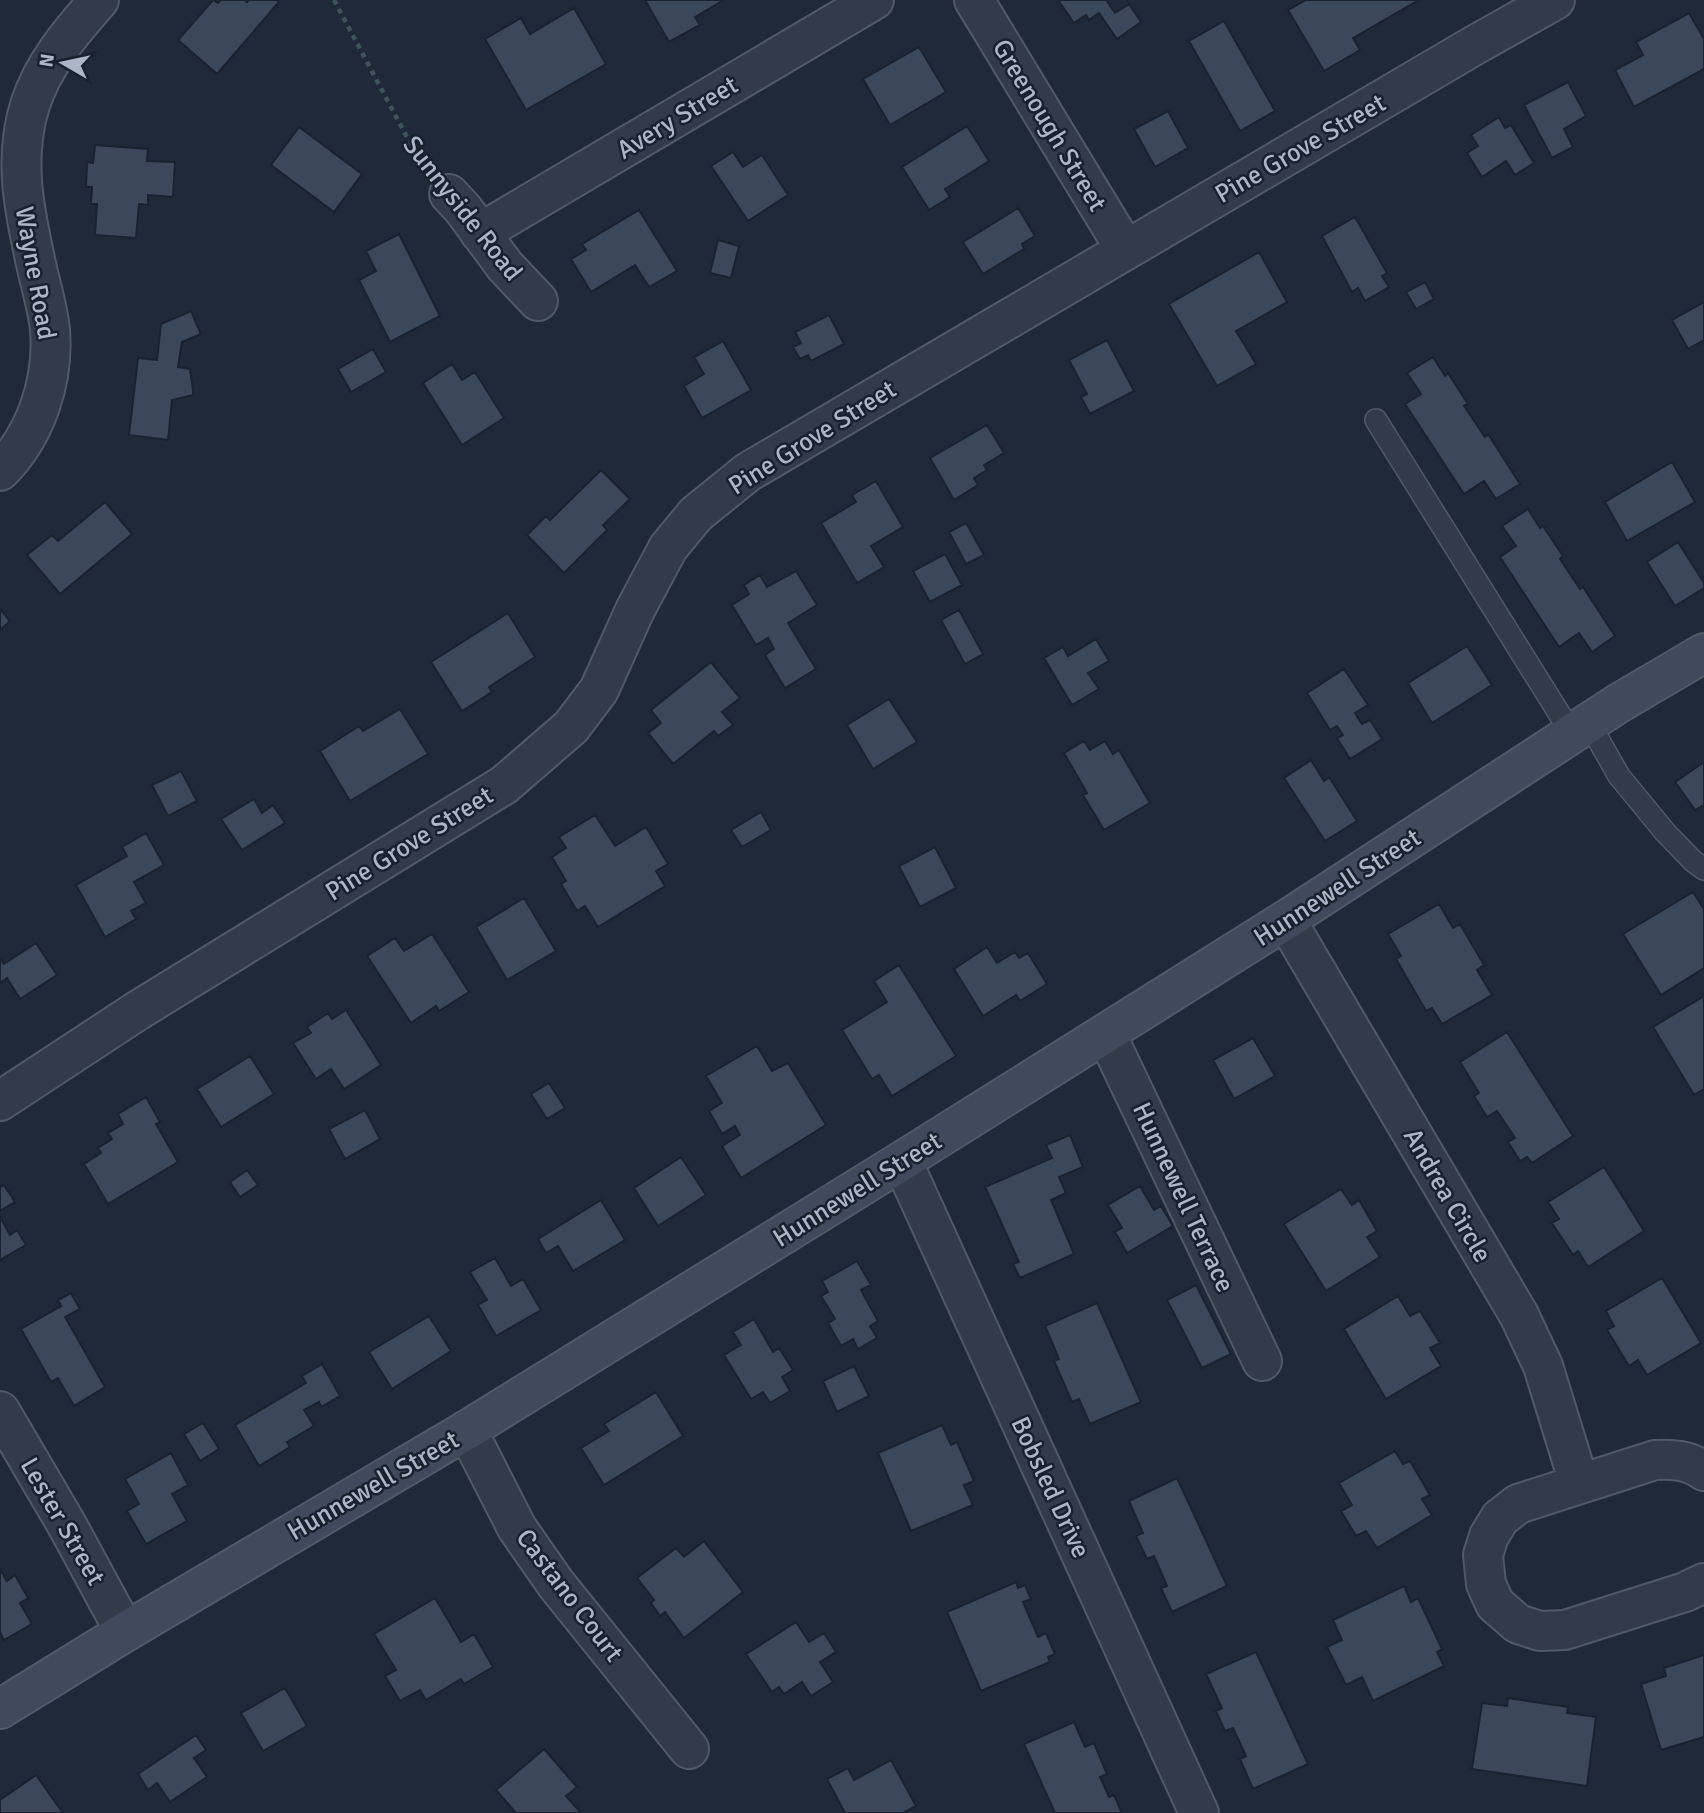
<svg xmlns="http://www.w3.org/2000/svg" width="1704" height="1813" font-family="Signika,sans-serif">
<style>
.building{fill:#3b475a;stroke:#1a2231;stroke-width:2}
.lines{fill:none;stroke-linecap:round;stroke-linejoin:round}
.lane-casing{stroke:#505968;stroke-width:24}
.street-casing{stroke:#505968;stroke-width:42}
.secondary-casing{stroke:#505968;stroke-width:42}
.path{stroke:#3f5458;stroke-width:4.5;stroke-dasharray:5 5;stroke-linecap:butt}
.lane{stroke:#333b4a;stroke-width:21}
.street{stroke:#333b4a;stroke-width:38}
.secondary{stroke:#414a5d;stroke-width:38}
.labels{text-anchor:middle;stroke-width:5;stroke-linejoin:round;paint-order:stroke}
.street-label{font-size:26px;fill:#adb6c7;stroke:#19212f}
</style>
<rect width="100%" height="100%" fill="#1f293a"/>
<path class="building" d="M213,0l5,3 3,-3h24l2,2 2,-2h28l2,2 -62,72 -39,-34z
M645,0h79l-29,17 5,8 -31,17z
M1058,0h48l9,13 14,-9 12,18 -24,17 -18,-26 -10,7 -3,-5 -12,8z
M1306,0h113l-66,38 7,12 -36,21 -36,-61z
M574,8l32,56 -80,46 -41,-71 36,-21 9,16z
M1689,13l15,26v30l-70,38 -19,-37 28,-15 -7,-13z
M1224,21l51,90 -35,20 -51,-90z
M919,47l27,45 -56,33 -27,-46z
M1568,82l18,34 -22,13 9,18 -21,11 -28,-53z
M1168,111l20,37 -33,19 -21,-38z
M1499,117l6,11 6,-3 23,38 -19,12 -9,-14 -24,16 -15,-24 11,-7 -7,-11z
M967,126l22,35 -44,28 5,8 -21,13 -27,-43z
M299,127l63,47 -28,38 -63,-47z
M95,145l53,4 -1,12 28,1 -2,35 -25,-2v10l-9,-1 -3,34 -41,-3 2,-31h-6l1,-17h-6l1,-25 6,1z
M733,152l10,15 19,-12 26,40 -40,26 -37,-55z
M1018,208l17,28 -13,8 2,5 -41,25 -20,-32z
M639,210l38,61 -28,16 -14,-22 -44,27 -20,-33 15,-9 -4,-6z
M1355,217l32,56 -5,3 7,11 -24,14 -7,-13 -6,4 -30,-56z
M399,234l41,82 -50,26 -31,-62 17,-9 -10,-20z
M718,240l21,6 -8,32 -21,-5z
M1259,252l28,50 -51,29 20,33 -39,22 -48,-82z
M1425,282l9,17 -18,10 -10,-17z
M1704,302v38l-16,9 -16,-29z
M191,311l10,23 -19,8 -4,25 12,2 3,21v5l-21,5 -4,40 -39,-5 9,-77 19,2 4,-36z
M829,315l15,29 -33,17 -3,-6 -8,4 -7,-12 8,-4 -6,-11z
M1107,340l27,51 -44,23 -9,-17 6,-3 -18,-34z
M723,341l28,49 -49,28 -18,-32 20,-12 -10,-17z
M373,349l13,23 -35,20 -13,-23z
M1433,357l12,19 3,-3 20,31 -4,2 21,31 3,-3 32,50 -24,15 -12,-18 -20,13 -59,-90 16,-10 -14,-21z
M452,364l10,16 13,-8 29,46 -42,27 -39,-62z
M987,425l17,28 -20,12 3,5 -13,8 4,7 -24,15 -24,-42z
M1672,462l23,40 -68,39 -22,-39z
M601,470l29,29 -27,26 4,5 -43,43 -37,-38 19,-19 4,4z
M876,481l27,46 -32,19 13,21 -27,16 -36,-60 35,-21 -4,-7z
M105,502l27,32 -72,60 -33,-39 25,-20 6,6z
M1528,509l12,19 3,-2 20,30 -3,3 20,30 3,-2 32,49 -23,16 -13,-19 -20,14 -59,-90 16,-11 -14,-20z
M966,523l18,32 -18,9 -17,-32z
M1678,542l26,41v5l-29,18 -28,-44z
M945,554l17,31 -32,17 -17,-31z
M796,571l21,34 -29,18 28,46 -31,19 -20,-33 9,-6 -6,-11 -12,7 -24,-40 17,-11 -5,-9 16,-10 7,12z
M0,609l10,12 -10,9z
M959,610l24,44 -18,10 -24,-44z
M508,613l27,44 -46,30 3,5 -30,19 -31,-49z
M1096,639l13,22 -21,12 11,16 -27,16 -28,-47 19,-11 5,9z
M1467,646l25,39 -60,38 -24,-40z
M711,662l29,36 -18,14 11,13 -15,11 -4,-5 -41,33 -25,-31 13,-10 -10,-13z
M1344,669l24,36 -13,8 7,11 8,-4 12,19 -32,20 -13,-21 6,-3 -6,-9 -7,4 -23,-37z
M889,699l28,43 -44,27 -26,-44z
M400,709l28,45 -78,47 -30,-50 39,-25 4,5z
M1084,741l6,9 15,-9 8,13 6,-4 31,53 -46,27 -21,-35 4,-2 -23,-40z
M1311,760l13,21 5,-4 28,44 -32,20 -41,-63z
M1704,762v43l-9,5 -20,-28z
M181,771l16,30 -29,15 -16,-31z
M254,799l8,14 11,-8 12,18 -43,27 -21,-31z
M761,812l10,18 -29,17 -11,-17z
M595,815l20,31 31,-19 22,37 -12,7 9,15 -67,41 -13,-21 -8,5 -16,-27 5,-3 -14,-24 14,-9 -7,-11z
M146,833l18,32 -30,17 12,21 -15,8 5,8 -31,18 -29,-52 51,-29 -5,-9z
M935,847l21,41 -36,19 -21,-41z
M1693,892l11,17v59l-43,27 -38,-61z
M524,898l32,53 -49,29 -31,-53z
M1439,904l14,24 7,-4 24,41 -7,5 15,25 -50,29 -10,-16 -6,3 -30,-52 5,-3 -13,-22z
M432,934l37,58 -30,19 -3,-5 -25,17 -44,-67 28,-18 9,13z
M36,943l21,32 -37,24 -13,-21 -7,5v-24l4,5z
M987,947l10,16 18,-11 4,6 9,-5 19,31 -27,17 -4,-6 -33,21 -29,-47z
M899,965l57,91 -64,40 -13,-21 -7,4 -30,-49 45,-28 -13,-21z
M1704,996v93l-10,6 -41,-68z
M346,1010l35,55 -37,24 -13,-20 -15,10 -23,-36 18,-10 -4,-6 21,-14 4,6z
M1507,1032l66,104 -41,27 -5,-6 -7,4 -12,-19 7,-4 -18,-27 -10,6 -13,-21 5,-3 -19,-31z
M1253,1038l22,38 -41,23 -21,-39z
M757,1046l15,25 16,-8 38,62 -85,53 -19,-32 18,-11 -5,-9 -13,8 -13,-23 13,-8 -16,-27z
M250,1056l24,38 -53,33 -24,-38z
M549,1083l16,25 -18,11 -16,-25z
M146,1097l14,25 -4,2 22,38 -70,42 -24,-40 17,-11 -3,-5 14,-9 -4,-6 15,-9 -5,-10z
M365,1110l15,29 -35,20 -16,-30z
M1070,1135l13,32 -24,10 7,16 -15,7 23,54 -54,24 -7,-14 6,-2 -34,-75 67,-29 -6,-13z
M681,1157l25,38 -48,31 -24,-38z
M1604,1167l40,64 -56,36 -10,-16 -5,4 -21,-32 7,-4 -11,-17z
M247,1170l11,15 -18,12 -10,-15z
M4,1185l11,17 -15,9v-24z
M1140,1186l14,24 7,-4 12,20 -46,27 -12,-21 7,-4 -14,-23z
M1341,1189l11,16 7,-5 18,31 -10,6 13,20 -54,34 -42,-67z
M601,1200l24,40 -52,31 -15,-25 -12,7 -8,-14z
M0,1217l10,18 7,-5 9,15 -26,15z
M495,1258l16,28 12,-7 18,31 -45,26 -18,-31 9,-5 -17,-28z
M857,1261l14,24 -10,5 17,31 -8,5 7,12 -19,11 -5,-10 -12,7 -13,-23 7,-4 -14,-23 7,-4 -6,-11z
M1662,1278l39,65 -54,32 -9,-15 -9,6 -22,-36 7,-4 -8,-15z
M1196,1285l35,69 -29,14 -35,-68z
M71,1293l9,16 -15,8 40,70 -31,19 -16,-28 -7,4 -30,-53 40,-23 -3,-6z
M1398,1296l12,20 10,-5 20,32 -10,5 11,18 -55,33 -42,-70z
M1097,1303l44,99 -51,22 -11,-25 -7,3 -18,-41 5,-2 -14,-33z
M429,1316l22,35 -59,38 -23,-37z
M754,1319l19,33 6,-4 14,22 -11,7 8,14 -20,12 -7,-11 -12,7 -27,-44 17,-10 -8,-13z
M322,1364l18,32 -19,11 -2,-5 -15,8 10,16 -27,16 3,5 -31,19 -24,-41 71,-42 -4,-7z
M854,1366l15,30 -32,16 -14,-31z
M656,1392l27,44 -79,49 -23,-37 28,-17 -5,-7z
M203,1423l16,26 -19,12 -16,-27z
M942,1425l9,20 6,-3 17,39 -10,4 9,20 -62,26 -33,-78z
M1395,1451l8,13 7,-3 20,34 -8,4 10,16 -55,33 -11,-17 -10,5 -15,-25 11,-6 -13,-22z
M171,1453l17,32 -16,9 15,27 -41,23 -19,-33 12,-7 -14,-25z
M1177,1478l50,108 -55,26 -11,-24 6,-2 -13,-30 -7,3 -11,-23 7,-3 -14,-32z
M704,1541l39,51 -59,46 -19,-26 -5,4 -9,-13 3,-3 -17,-22 39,-30 8,9z
M0,1569l7,12 8,-6 13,23 -8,5 12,21 -28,16 -4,-8z
M1016,1582l2,6 7,-3 6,14 -8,3 15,35 8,-4 9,21 -7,3 2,5 -69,29 -34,-79z
M1404,1586l7,16 7,-4 24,51 -5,3 7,14 -71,35 -11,-24 -16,8 -19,-38 15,-7 -9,-20z
M435,1598l26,44 13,-8 19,33 -29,17 -3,-5 -35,21 -6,-10 -20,11 -15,-25 11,-6 -22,-36z
M796,1622l13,20 15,-9 12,19 -16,10 13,20 -22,14 -9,-14 -18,12 -5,-7 -7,5 -26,-38z
M1256,1652l52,112 -55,25 -13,-30 6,-3 -13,-28 -8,3 -9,-20 6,-3 -16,-34z
M1704,1655v82l-43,13 -20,-66 25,-8 -2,-8z
M285,1688l22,38 -44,25 -22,-38z
M1508,1698l60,9 -1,6 29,4 -9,69 -115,-17 10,-66 25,3z
M1074,1722l11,25 9,-4 13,31 -7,3 9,20 5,-2 8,18h-67l-31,-69z
M196,1735l10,15 -12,8 13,19 -37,25 -13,-19 -9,7 -10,-16z
M544,1749l33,38 -11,9 15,17h-65l-20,-23z
M891,1760l25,46 -13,7h-58l-18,-34 21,-11 6,12z
M36,1775l27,38h-63v-13z"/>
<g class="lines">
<defs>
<path id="lane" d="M1376,420l196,314
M1589,723l30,53 46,56 28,29 11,8"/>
<path id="street" d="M974,0l151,249
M449,194l14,15 42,57 33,35
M480,233l394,-233
M0,471c36,-36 54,-90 50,-141 -2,-19 -7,-38 -12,-57 -12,-55 -26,-111 -8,-168 13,-41 41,-73 69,-105
M1286,920l233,395 24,51 36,117
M1106,1034l156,327
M0,1101l137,-90 367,-226 67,-58 28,-37 36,-80 33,-62 28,-34 52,-42 727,-427 80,-45
M902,1161l297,652
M0,1411l67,114 58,107
M467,1430l50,98 39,56 133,165
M1704,1471c-15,-11 -31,-12 -49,-11l-137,44 -18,14 -11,18 -6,19 3,29 9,20 23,20 22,7 25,-1 120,-38 19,-9"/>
<path id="secondary" d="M0,1709l125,-77 342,-202 435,-269 384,-241 333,-217 85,-50"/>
</defs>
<use href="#lane" class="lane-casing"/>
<use href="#street" class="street-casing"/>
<use href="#secondary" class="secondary-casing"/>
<path class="path" d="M334,0l75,141 18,25"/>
<use href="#lane" class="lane"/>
<use href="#street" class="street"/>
<use href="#secondary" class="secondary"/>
</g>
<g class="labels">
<g class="street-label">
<text transform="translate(677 117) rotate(-31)" y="9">Avery Street</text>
<text transform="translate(1050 125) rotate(59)" y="9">Greenough Street</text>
<text transform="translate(1300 148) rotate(-30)" y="9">Pine Grove Street</text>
<text transform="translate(463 208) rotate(52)" y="9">Sunnyside Road</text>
<text transform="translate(36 273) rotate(80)" y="9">Wayne Road</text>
<text transform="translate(812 437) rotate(-32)" y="9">Pine Grove Street</text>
<text transform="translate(409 843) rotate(-32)" y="9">Pine Grove Street</text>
<text transform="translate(1337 887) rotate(-33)" y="9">Hunnewell Street</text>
<text transform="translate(857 1189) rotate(-32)" y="9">Hunnewell Street</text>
<text transform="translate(1448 1195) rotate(60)" y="9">Andrea Circle</text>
<text transform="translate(1184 1197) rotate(65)" y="9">Hunnewell Terrace</text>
<text transform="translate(373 1485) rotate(-30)" y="9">Hunnewell Street</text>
<text transform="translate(1051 1487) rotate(65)" y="9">Bobsled Drive</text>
<text transform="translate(63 1521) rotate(60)" y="9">Lester Street</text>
<text transform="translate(570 1595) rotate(53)" y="9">Castano Court</text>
</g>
</g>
<g transform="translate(63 63) rotate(279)" stroke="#19212f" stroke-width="5" paint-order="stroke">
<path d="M0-5L12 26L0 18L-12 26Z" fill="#adb6c7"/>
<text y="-10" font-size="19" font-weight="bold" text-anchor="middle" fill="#adb6c7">N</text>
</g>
</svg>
